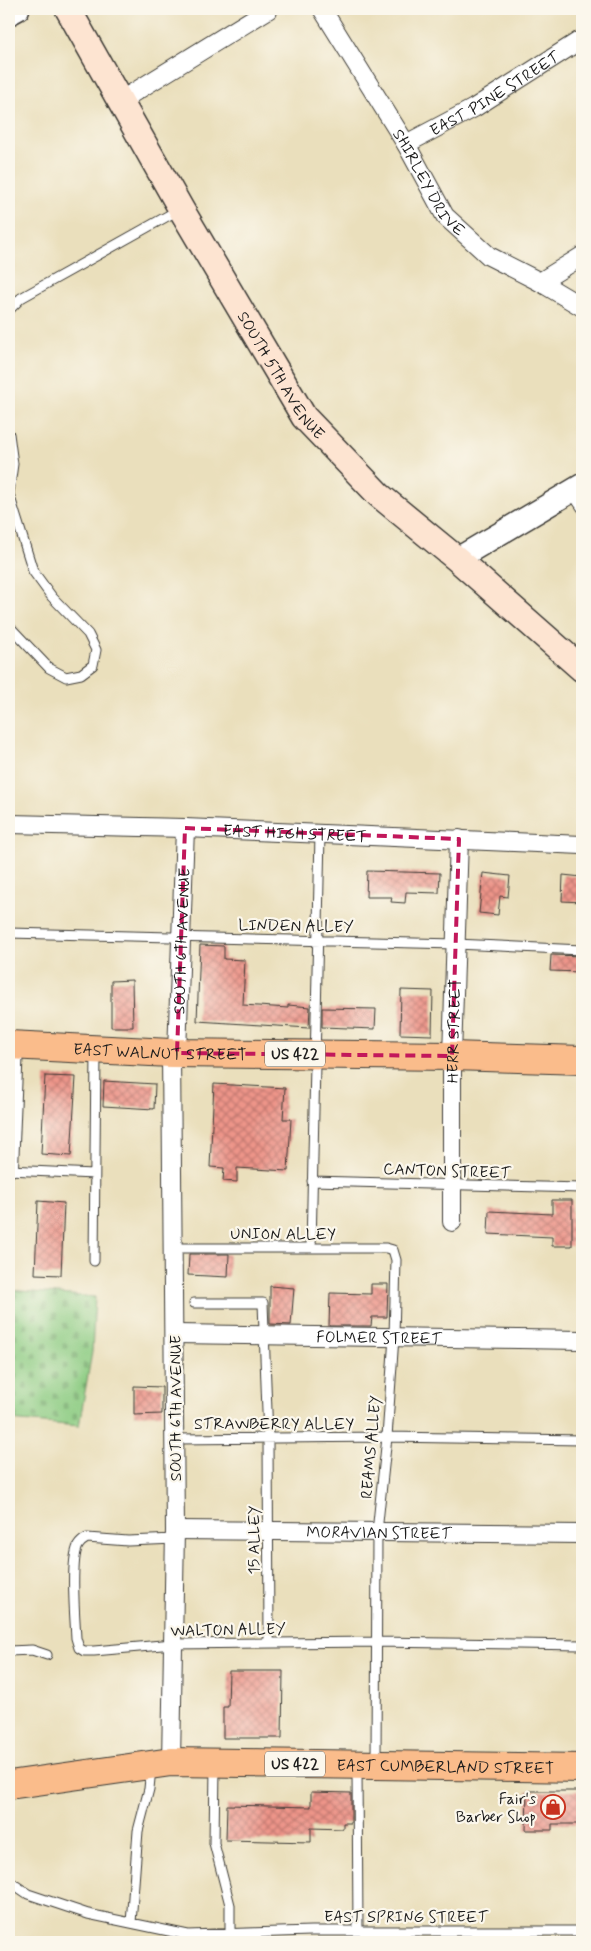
<svg xmlns="http://www.w3.org/2000/svg" width="591" height="1951" font-family="Mynerve,sans-serif">
<style>
.cemetery{fill:url(#cemetery-stones);stroke:#547450}
.building{fill:url(#building-cross-hatch)}
.lines{fill:none;stroke-linecap:round;stroke-linejoin:round}
.service-casing{stroke:#3b3934;stroke-width:11}
.minor-casing{stroke:#3b3934;stroke-width:20}
.tertiary-casing{stroke:#3b3934;stroke-width:25}
.secondary-casing{stroke:#3b3934;stroke-width:28}
.trunk-casing{stroke:#3b3934;stroke-width:30}
.service{stroke:#fff;stroke-width:9}
.minor{stroke:#fff;stroke-width:18}
.tertiary{stroke:#fff;stroke-width:22}
.secondary{stroke:#fde4d1;stroke-width:25}
.trunk{stroke:#fabc8b;stroke-width:28}
.marked{fill:none;stroke:#c2185b;stroke-width:4;stroke-dasharray:10 6;stroke-linejoin:round}
.labels{text-anchor:middle;stroke-width:4.5;stroke-linejoin:round;paint-order:stroke}
.shield{fill:#fbf7ec;stroke:#5f5e5a;stroke-width:1}
.shield-label{font-size:15px;font-weight:bold;fill:#1c1c1c}
.street-label{font-size:16px;fill:#1c1c1c;stroke:#fbf7ec}
.poi-label{font-size:16px;fill:#1c1c1c;stroke:#fbf7ec;text-anchor:end}
</style>
<defs>
<pattern id="cemetery-stones" width="16" height="16" patternUnits="userSpaceOnUse" patternTransform="scale(1.25)"><rect width="16" height="16" fill="#8dcc83"/><path d="M2 7V4a2 2 0 0 1 4 0v3zM10 15v-3a2 2 0 0 1 4 0v3z" fill="#79af71"/></pattern>
<pattern id="building-cross-hatch" width="8" height="8" patternUnits="userSpaceOnUse" patternTransform="scale(1.25)"><rect width="8" height="8" fill="#ed9489"/><path d="M0 0l8 8M0 8l8-8" fill="none" stroke="#bf786f"/></pattern>
</defs>
<rect width="100%" height="100%" fill="#fbf7ec"/>
<filter id="ink" filterUnits="userSpaceOnUse"><feTurbulence type="fractalNoise" baseFrequency=".02" numOctaves="2"/><feDisplacementMap in="SourceGraphic" scale="10" xChannelSelector="R" yChannelSelector="G"/><feConvolveMatrix kernelMatrix="1 2 1 2 8 2 1 2 1" color-interpolation-filters="sRGB"/></filter>
<filter id="wash" filterUnits="userSpaceOnUse"><feTurbulence type="fractalNoise" baseFrequency=".0096" numOctaves="4" result="noise"/><feDisplacementMap in="SourceGraphic" scale="20" xChannelSelector="R" yChannelSelector="G"/><feGaussianBlur stdDeviation="1.12" result="paint"/><feColorMatrix in="noise" values="0 0 0 0 0 0 0 0 0 0 0 0 0 0 0 0 0 1.4 0 .05"/><feComposite in="paint" operator="in"/></filter>
<g filter="url(#wash)">
<rect width="100%" height="100%" fill="#eadfbc"/>
<path class="cemetery" d="M9,1290l86,7 -3,55 -13,74 -70,-6z"/>
<g id="blocks">
<path class="building" d="M367,871l73,2 -1,20 -33,-1 -1,11 -14,-1 1,-5h-26z
M483,873l27,3 -2,21 -8,-1 -2,19 -19,-2z
M563,875l19,2v25l-20,-1z
M200,945l24,1v13l21,1 -2,45 45,3v-3l22,2 -1,21 -112,-7z
M551,955l31,1v16l-32,-1z
M132,980l1,47h-22v-46z
M401,990l32,1 -1,44 -32,-1z
M322,1008l54,1 -1,20 -53,-2z
M45,1076l31,1 -5,79 -30,-2z
M104,1081l51,3 -1,25 -51,-3z
M214,1084l71,4 -2,31h8l-3,52 -51,-3v14l-14,-1 1,-13 -14,-1z
M552,1200h20v46h-20v-9l-64,-3 1,-23 63,3z
M38,1201l26,2 -3,72 -26,-1z
M189,1254h40l-1,23 -40,-2z
M371,1284h17l-1,33h-15l-1,9h-42l1,-33 41,1z
M270,1286l24,2 -3,37 -21,-1z
M134,1386l28,1v27l-28,1z
M229,1671h54l-1,67h-59v-31h5z
M527,1791h54l-1,33h-28v6h-26z
M311,1792l40,1v30h-8v6l-32,-1v14l-85,-2 1,-35 84,2z"/>
</g>
</g>
<g filter="url(#ink)">
<use href="#blocks" fill-opacity="0" stroke="#3b3934" stroke-width="1"/>
<g class="lines">
<defs>
<path id="service" d="M9,310l12,-12 159,-89
M9,434l4,30 -4,29
M571,492l11,16
M9,494l24,77 19,26 36,37 8,16 -3,15 -12,9 -15,3 -17,-9 -40,-42
M9,933l447,11 126,6
M9,1170l85,4
M312,1181l270,7
M174,1248h212l7,2 3,10 -2,77 -7,100 -10,95 -1,230
M311,1248l9,-414
M94,1261l2,-209
M194,1303h69l5,135 1,205
M175,1439l212,-2 195,3
M175,1539l-47,2 -41,-3c-4,2 -7,5 -9,8 -8,16 -3,72 -2,92l3,10 5,3h10l79,-7 203,-2 206,3
M9,1651l23,-1 15,5
M215,1766l-1,77 16,62v29
M357,1768l1,163
M9,1881l19,13 60,20 100,21 123,-4h271
M131,1923l7,-92 11,-42 2,-21"/>
<g id="minor">
<path id="s1" d="M322,9l84,135 39,72 44,40 51,26 42,25"/>
<path d="M120,101l149,-92"/>
<path id="s2" d="M406,144l68,-36 108,-69"/>
<path d="M540,282l42,-26"/>
<path id="s3" d="M9,824l176,4 397,17"/>
<path id="s4" d="M177,1053l8,-225"/>
<path d="M9,1168l5,-123"/>
<path id="s5" d="M452,1222v-166l7,-217"/>
<path id="s6" d="M175,1334l407,6"/>
<path id="s7" d="M175,1530l407,4"/>
<path d="M171,1762l4,-232 -4,-477"/>
</g>
<path id="tertiary" d="M9,14l9,-5
M457,559l125,-74"/>
<g id="secondary">
<path id="s8" d="M68,9l113,200 123,208 75,78 78,64 125,110"/>
</g>
<g id="trunk">
<path id="s9" d="M9,1045l162,8 281,3 130,4"/>
<path id="s10" d="M9,1785l162,-23 411,6"/>
</g>
</defs>
<use href="#service" class="service-casing"/>
<use href="#minor" class="minor-casing"/>
<use href="#tertiary" class="tertiary-casing"/>
<use href="#secondary" class="secondary-casing"/>
<use href="#trunk" class="trunk-casing"/>
<use href="#service" class="service"/>
<use href="#minor" class="minor"/>
<use href="#tertiary" class="tertiary"/>
<use href="#secondary" class="secondary"/>
<use href="#trunk" class="trunk"/>
</g>
</g>
<path class="marked" d="M185,828l274,11 -7,217 -275,-3z"/>
<defs>
<symbol id="shop-ring" viewBox="-11 -11 22 22"><circle r="9.5" fill="#fbf7ec" stroke="#c8321e" stroke-width="1.5"/><path d="M-5-2.5h2.3a2.7 3.5 0 0 1 5.4 0H5L5.5 6h-11ZM-1.5-2.5h3a1.5 2.3 0 0 0-3 0Z" fill="#c8321e"/></symbol>
</defs>
<g fill-rule="evenodd">
<use href="#shop-ring" x="539" y="1793" width="28" height="28"/>
</g>
<g class="labels">
<g class="shield">
<rect x="265" y="1041.5" width="60" height="25" rx="4"/>
<rect x="265" y="1751.5" width="60" height="25" rx="4"/>
</g>
<g class="shield-label">
<text x="295" y="1059">US 422</text>
<text x="295" y="1769">US 422</text>
</g>
<g class="street-label">
<text dy="6" stroke="none"><textPath href="#s2" startOffset="102">EAST PINE STREET</textPath></text>
<text dy="6" stroke="none"><textPath href="#s1" startOffset="204">SHIRLEY DRIVE</textPath></text>
<text dy="6" stroke="none"><textPath href="#s8" startOffset="424">SOUTH 5TH AVENUE</textPath></text>
<text dy="6" stroke="none"><textPath href="#s3" startOffset="286">EAST HIGH STREET</textPath></text>
<text transform="translate(296 925) rotate(1)" y="6">LINDEN ALLEY</text>
<text dy="6" stroke="none"><textPath href="#s4" startOffset="112">SOUTH 6TH AVENUE</textPath></text>
<text dy="6" stroke="none"><textPath href="#s5" startOffset="191">HERR STREET</textPath></text>
<text dy="6" stroke="none"><textPath href="#s9" startOffset="151">EAST WALNUT STREET</textPath></text>
<text transform="translate(447 1170) rotate(2)" y="6">CANTON STREET</text>
<text x="283" y="1239">UNION ALLEY</text>
<text dy="6" stroke="none"><textPath href="#s6" startOffset="204">FOLMER STREET</textPath></text>
<text transform="translate(175 1408) rotate(-90)" y="6">SOUTH 6TH AVENUE</text>
<text x="274" y="1429">STRAWBERRY ALLEY</text>
<text transform="translate(370 1447) rotate(-85)" y="6">REAMS ALLEY</text>
<text dy="6" stroke="none"><textPath href="#s7" startOffset="204">MORAVIAN STREET</textPath></text>
<text transform="translate(253 1540) rotate(-90)" y="6">15 ALLEY</text>
<text transform="translate(228 1629) rotate(-1)" y="6">WALTON ALLEY</text>
<text dy="6" stroke="none"><textPath href="#s10" startOffset="438">EAST CUMBERLAND STREET</textPath></text>
<text x="406" y="1922">EAST SPRING STREET</text>
</g>
<g class="poi-label">
<text x="536" y="1804">Fair's<tspan x="536" dy="18">Barber Shop</tspan></text>
</g>
</g>
<rect width="591" height="1951" fill="none" stroke="#fbf7ec" stroke-width="30"/>
</svg>
